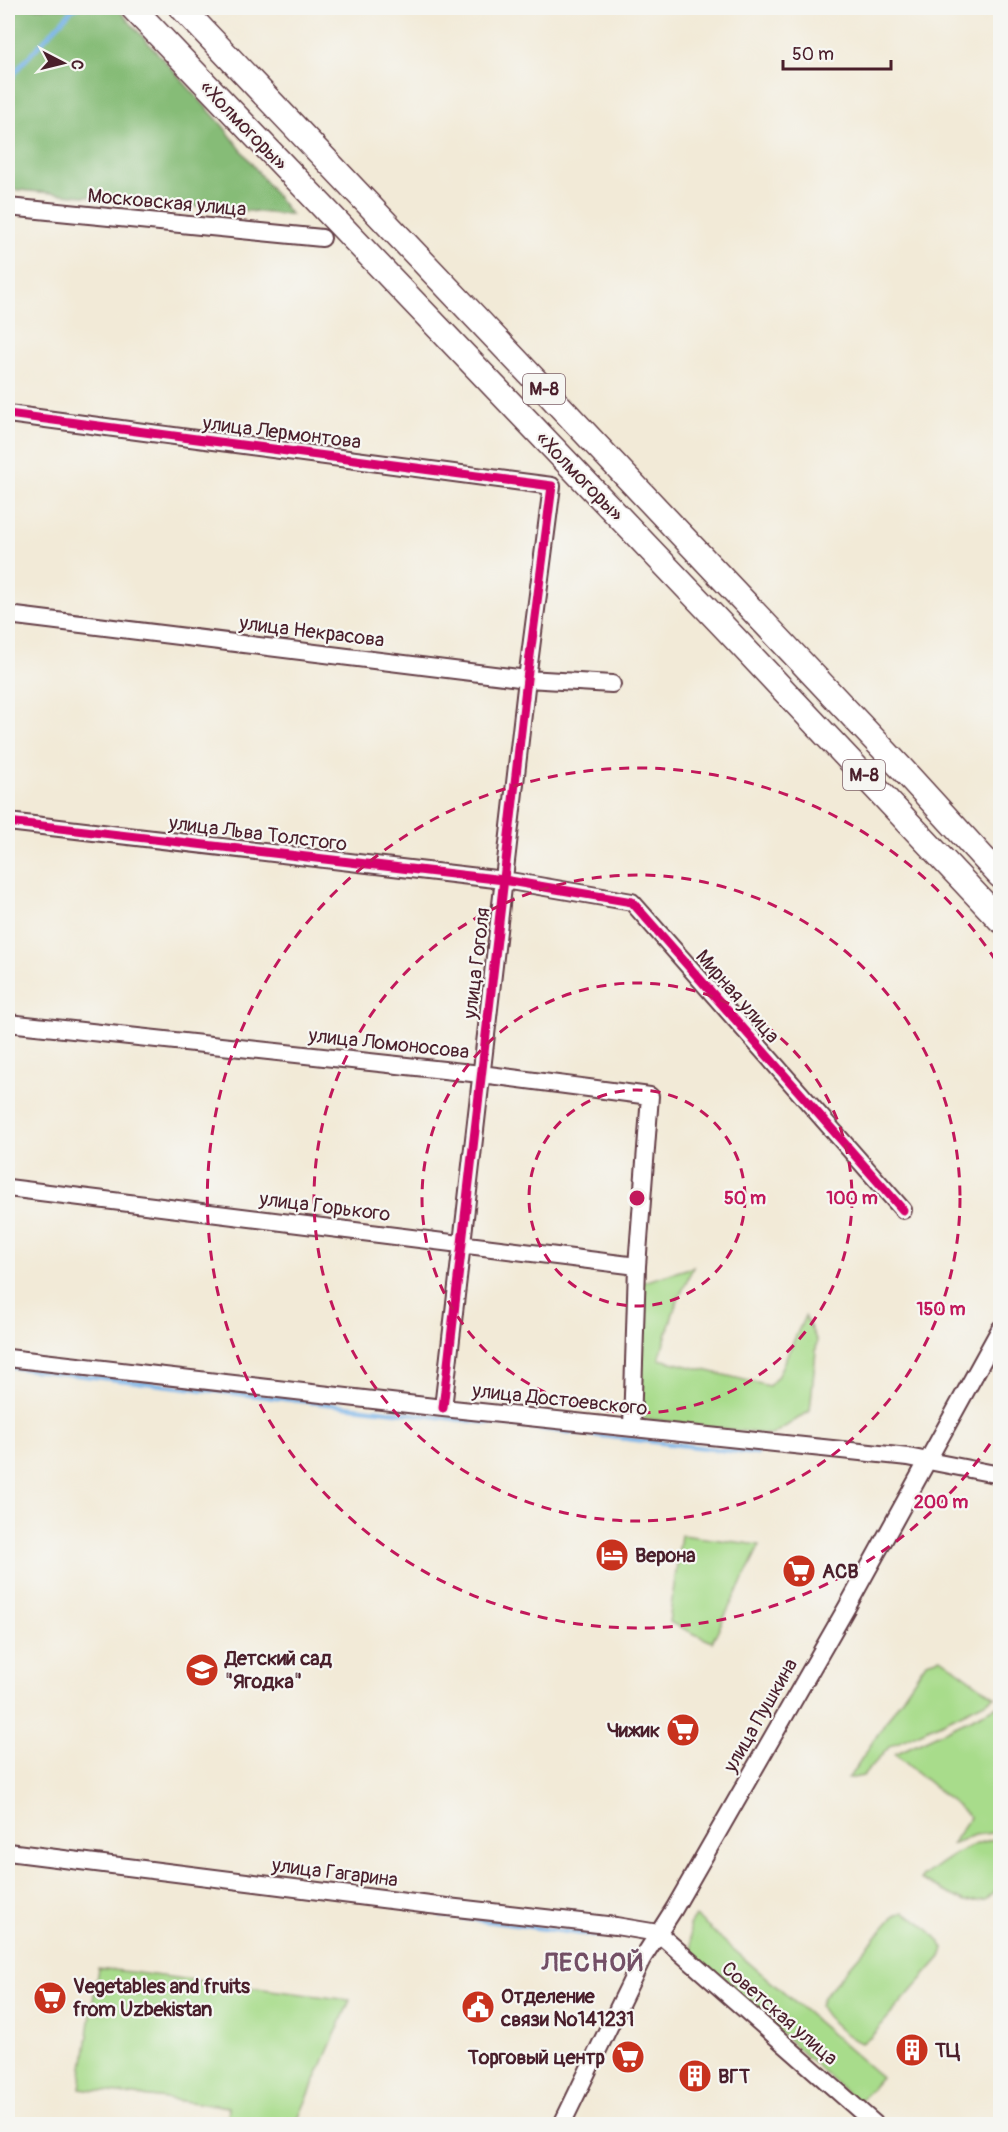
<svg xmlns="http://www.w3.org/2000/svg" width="1008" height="2132" font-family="Pangolin,sans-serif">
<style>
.green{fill:#a8dc8b;stroke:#797e5b;stroke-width:1.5}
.forest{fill:#86bc77;stroke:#686e51;stroke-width:1.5}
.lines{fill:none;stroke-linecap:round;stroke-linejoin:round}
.stream{stroke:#76b2e8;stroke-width:4.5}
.minor-casing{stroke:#633d45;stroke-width:20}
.highway-casing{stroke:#633d45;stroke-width:27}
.minor{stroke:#fff;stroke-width:16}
.highway{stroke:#fff;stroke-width:24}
.cycleway-casing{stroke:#f6f6f2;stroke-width:13}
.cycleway{stroke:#d6006c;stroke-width:9}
.ring{fill:none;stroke:#c2185b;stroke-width:3;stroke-dasharray:10 8}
.labels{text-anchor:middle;stroke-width:4.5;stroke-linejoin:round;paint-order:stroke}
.shield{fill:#f6f6f2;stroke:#7e6067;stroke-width:1.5}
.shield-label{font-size:18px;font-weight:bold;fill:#4a1f2b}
.street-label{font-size:20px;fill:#4a1f2b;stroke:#f6f6f2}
.poi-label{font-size:20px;font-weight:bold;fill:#4a1f2b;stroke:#f6f6f2;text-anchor:start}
.district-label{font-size:26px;font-weight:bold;letter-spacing:1.5px;fill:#734f66;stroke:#f6f6f2}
.centre{fill:#c2185b;stroke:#f6f6f2;stroke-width:3}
.ring-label{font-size:18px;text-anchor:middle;font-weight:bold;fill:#c2185b;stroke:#f6f6f2;stroke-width:4.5;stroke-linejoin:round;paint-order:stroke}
</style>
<rect width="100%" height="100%" fill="#f6f6f2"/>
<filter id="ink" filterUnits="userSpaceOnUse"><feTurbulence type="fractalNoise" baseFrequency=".0167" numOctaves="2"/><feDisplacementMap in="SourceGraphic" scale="12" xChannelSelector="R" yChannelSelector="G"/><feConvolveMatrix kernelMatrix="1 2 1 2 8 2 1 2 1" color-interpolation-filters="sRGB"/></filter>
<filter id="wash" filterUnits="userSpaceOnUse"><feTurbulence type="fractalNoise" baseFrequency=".008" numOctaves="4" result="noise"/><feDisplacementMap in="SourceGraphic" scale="24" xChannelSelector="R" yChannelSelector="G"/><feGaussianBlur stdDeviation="1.35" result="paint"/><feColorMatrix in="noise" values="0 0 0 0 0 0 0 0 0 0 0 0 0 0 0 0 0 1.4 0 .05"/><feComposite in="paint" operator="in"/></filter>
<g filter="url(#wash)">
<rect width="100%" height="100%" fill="#f2ead7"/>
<path class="green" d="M693,1267l-18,40 -16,52 110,27 8,-9 28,-61 12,25 -7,70 -38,24 -132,-17v-135z
M681,1535l79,10 -48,97 -43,-20z
M941,1658l54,39 -43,21 -62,28 -27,30 -15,3 78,-117z
M998,1706l2,2v124l-26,3 -22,9 18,-27 -75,-63z
M1000,1838v46l-14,16 -21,2 -45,-23c24,-19 49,-37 80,-41z
M903,1912c15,6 34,23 41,37l-3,8 -71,81 -9,5c-14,-6 -34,-23 -41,-37l3,-9 71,-81z
M695,1916l186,161 -23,26 -166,-150 -3,-28z
M98,1968l252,32 -54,124h-69l2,-17 -149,-19z"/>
<path class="forest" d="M8,8h109l106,118 68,89 -283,-26z"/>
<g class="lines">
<path class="stream" d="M8,83l13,-18 51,-55 5,-2
M8,1367l749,87
M441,1915l158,21"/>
</g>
</g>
<g filter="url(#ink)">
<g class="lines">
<defs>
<path id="minor" d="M8,207l314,31
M8,414l544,72 -25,193 -84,729
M8,615l519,64 85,5
M8,822l496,58 128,22 271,308
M8,1023l473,51 169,22 -13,170 -5,161
M8,1188l629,78
M8,1358l435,50 465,49 92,18
M8,1852l422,53 186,21 42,7
M658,1933l217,191
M562,2124l80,-165 32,-50 173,-302 153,-278"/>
<path id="highway" d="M133,8l594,622 273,290
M182,8l339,357 383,406 96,105"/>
</defs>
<use href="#minor" class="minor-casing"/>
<use href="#highway" class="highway-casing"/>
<use href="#minor" class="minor"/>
<use href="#highway" class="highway"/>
<defs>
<path id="cycleway" d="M8,414l544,72 -25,193 -84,729
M8,822l496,58 128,22 271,308"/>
</defs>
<use href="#cycleway" class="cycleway-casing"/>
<use href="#cycleway" class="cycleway"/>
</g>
</g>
<g class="ring">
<circle cx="637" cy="1198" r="108"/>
<circle cx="637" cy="1198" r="215"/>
<circle cx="637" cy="1198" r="323"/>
<path d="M1000 1429A430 430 0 1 1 1000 967"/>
</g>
<defs>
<symbol id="hotel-disc" viewBox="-11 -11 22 22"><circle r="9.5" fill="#c8321e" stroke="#f6f6f2"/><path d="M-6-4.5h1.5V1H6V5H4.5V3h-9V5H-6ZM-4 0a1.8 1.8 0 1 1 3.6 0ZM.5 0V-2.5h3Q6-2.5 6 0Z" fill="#fff"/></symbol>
<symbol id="supermarket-disc" viewBox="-11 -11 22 22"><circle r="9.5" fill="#c8321e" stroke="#f6f6f2"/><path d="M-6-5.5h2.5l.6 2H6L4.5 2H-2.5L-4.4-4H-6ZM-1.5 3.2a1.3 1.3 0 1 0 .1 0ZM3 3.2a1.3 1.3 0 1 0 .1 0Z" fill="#fff"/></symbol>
<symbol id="school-disc" viewBox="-11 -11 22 22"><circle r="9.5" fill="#c8321e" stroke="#f6f6f2"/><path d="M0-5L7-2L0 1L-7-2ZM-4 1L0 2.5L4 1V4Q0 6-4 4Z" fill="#fff"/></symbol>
<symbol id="civic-disc" viewBox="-11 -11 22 22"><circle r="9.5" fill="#c8321e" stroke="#f6f6f2"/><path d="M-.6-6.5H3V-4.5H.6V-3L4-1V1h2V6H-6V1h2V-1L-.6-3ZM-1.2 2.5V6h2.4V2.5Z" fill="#fff"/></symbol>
<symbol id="building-disc" viewBox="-11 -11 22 22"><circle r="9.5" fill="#c8321e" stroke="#f6f6f2"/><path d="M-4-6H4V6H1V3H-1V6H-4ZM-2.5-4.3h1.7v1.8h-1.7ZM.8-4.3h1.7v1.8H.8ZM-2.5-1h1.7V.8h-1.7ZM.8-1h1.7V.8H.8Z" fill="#fff"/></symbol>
</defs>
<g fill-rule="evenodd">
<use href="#hotel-disc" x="593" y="1536" width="38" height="38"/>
<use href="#supermarket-disc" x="780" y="1552" width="38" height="38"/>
<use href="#school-disc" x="183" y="1651" width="38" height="38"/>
<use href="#supermarket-disc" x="664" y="1711" width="38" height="38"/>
<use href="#supermarket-disc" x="31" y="1979" width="38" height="38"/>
<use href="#civic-disc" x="459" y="1988" width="38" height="38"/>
<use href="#building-disc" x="893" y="2031" width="38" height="38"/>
<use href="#supermarket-disc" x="609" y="2038" width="38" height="38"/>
<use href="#building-disc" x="676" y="2057" width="38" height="38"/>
</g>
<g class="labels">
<g class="shield">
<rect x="523" y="374" width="42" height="30" rx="4.5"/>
<rect x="843" y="760" width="42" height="30" rx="4.5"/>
</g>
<g class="shield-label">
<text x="544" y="395">М-8</text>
<text x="864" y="781">М-8</text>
</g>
<g class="street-label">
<text transform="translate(244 125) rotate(46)" y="7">«Холмогоры»</text>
<text transform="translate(167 202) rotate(5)" y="7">Московская улица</text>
<text transform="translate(282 432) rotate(7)" y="7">улица Лермонтова</text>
<text transform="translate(580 476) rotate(46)" y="7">«Холмогоры»</text>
<text transform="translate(312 631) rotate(7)" y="7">улица Некрасова</text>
<text transform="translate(258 833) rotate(7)" y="7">улица Льва Толстого</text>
<text transform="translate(476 963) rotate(-83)" y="7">улица Гоголя</text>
<text transform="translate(738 996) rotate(49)" y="7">Мирная улица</text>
<text transform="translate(389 1043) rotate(6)" y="7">улица Ломоносова</text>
<text transform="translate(325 1206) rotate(7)" y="7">улица Горького</text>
<text transform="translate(560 1399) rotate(6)" y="7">улица Достоевского</text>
<text transform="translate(760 1715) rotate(-60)" y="7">улица Пушкина</text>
<text transform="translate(335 1872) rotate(7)" y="7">улица Гагарина</text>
<text transform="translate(780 2013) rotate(41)" y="7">Советская улица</text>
</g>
<g class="poi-label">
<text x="635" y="1562">Верона</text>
<text x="822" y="1578">АСВ</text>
<text x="225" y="1665">Детский сад<tspan x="225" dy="23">"Ягодка"</tspan></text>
<text x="660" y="1737" text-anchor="end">Чижик</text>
<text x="73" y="1993">Vegetables and fruits<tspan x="73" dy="23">from Uzbekistan</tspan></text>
<text x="501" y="2003">Отделение<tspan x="501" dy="23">связи №141231</tspan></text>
<text x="935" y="2057">ТЦ</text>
<text x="605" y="2064" text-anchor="end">Торговый центр</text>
<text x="718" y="2083">ВГТ</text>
</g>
<g class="district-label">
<text x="593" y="1971">ЛЕСНОЙ</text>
</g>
</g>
<circle cx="637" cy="1198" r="9" class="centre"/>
<g class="ring-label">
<text x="745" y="1204">50 m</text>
<text x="852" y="1204">100 m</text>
<text x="941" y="1315">150 m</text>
<text x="941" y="1508">200 m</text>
</g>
<rect width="1008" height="2132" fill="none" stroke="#f6f6f2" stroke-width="30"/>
<g transform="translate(63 63) rotate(97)" stroke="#f6f6f2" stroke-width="4.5" paint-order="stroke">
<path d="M0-4.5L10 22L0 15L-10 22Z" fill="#4a1f2b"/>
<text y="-9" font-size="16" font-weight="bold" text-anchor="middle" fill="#4a1f2b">С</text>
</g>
<path d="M783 60v9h108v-9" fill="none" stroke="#4a1f2b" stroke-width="3"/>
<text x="792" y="60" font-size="18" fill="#4a1f2b" stroke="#f6f6f2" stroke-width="4.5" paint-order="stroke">50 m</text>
</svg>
